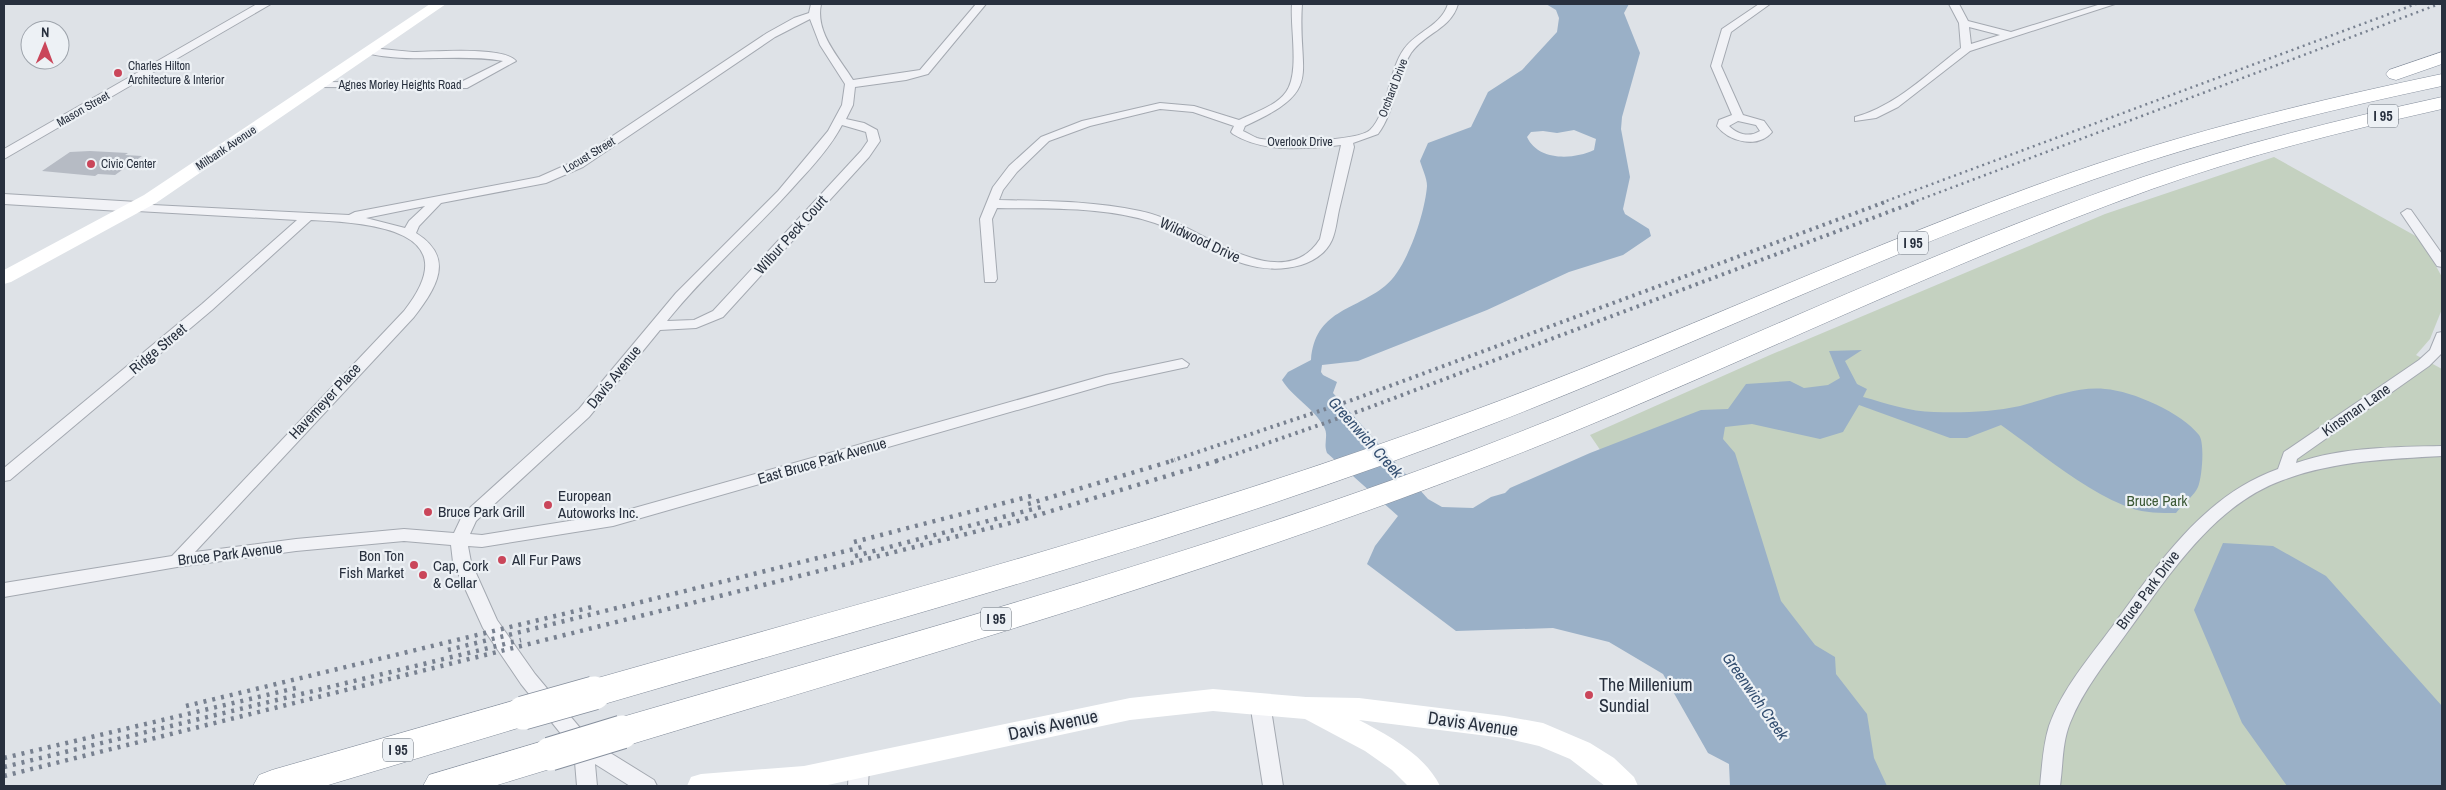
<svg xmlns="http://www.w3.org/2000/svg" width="2446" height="790" font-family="'Archivo Narrow',sans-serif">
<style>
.green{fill:#c4d1c0}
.water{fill:#9ab0c7;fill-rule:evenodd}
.building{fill:#b6bbc4}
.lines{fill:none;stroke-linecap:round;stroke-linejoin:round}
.minor-casing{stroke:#a4a9b1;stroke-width:2}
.tertiary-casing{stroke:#a4a9b1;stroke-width:2}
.motorway-casing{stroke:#868f9d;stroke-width:1}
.minor{fill:#f1f2f6;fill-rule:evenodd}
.tertiary{fill:#f1f2f6;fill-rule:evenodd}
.secondary{fill:#fff;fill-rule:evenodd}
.motorway{fill:#fff;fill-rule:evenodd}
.rail-far2{stroke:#788190;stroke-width:2.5;stroke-dasharray:2 4;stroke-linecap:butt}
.rail-far1{stroke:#788190;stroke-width:4;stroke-dasharray:2.5 4.5;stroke-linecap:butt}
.rail{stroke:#788190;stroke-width:4.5;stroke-dasharray:3 6;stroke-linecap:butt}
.motorway-bridge-casing{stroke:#868f9d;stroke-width:35;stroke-linecap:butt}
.motorway-bridge{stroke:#fff;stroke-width:33}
.poi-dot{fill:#ca465a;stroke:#edf1f5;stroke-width:2}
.labels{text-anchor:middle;stroke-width:4.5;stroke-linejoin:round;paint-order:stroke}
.far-poi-label{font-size:12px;fill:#28303e;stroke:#edf1f5;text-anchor:start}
.far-street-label{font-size:12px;fill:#28303e;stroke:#edf1f5}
.shield{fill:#edf1f5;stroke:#636a75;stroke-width:1}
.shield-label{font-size:14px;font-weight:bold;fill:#28303e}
.street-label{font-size:15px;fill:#28303e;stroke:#edf1f5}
.poi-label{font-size:15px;fill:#28303e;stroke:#edf1f5;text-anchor:start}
.park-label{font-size:15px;fill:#3c5936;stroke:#edf1f5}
.water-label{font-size:16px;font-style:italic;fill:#334e70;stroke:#edf1f5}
.near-poi-label{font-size:18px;fill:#28303e;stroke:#edf1f5;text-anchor:start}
.near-street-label{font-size:18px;fill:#28303e;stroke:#edf1f5}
</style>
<rect width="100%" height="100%" fill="#dee2e7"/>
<path class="green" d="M2274,157l147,82 21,38v32l-12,30 -14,16 26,14v417h-613l-239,-351 180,-80 335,-141z"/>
<path class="water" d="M1546,4h83l-5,9 16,40 -18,64 -1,12 9,48 -7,32 2,5 24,15 2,7 -28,19 -54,17 -82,38 -129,51 -36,4 -1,7 2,3 14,7 -4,11 95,106 14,8 31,1 18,-11 14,-4 5,-5 80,-35 111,-43 27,-1 18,-25 44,-3 14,7 24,-3 12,-7 -11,-27 33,-1 -17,11 12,23 10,5 -4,8c23,6 47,15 71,15 28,1 59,0 86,-6 27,-7 57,-20 85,-17 28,2 77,24 94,46 6,8 3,43 -1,52 -4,9 -16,18 -22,26 -18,0 -36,0 -53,-8 -41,-17 -85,-54 -122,-80l-34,13h-17l-91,-33 -16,27 -23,7 -68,-15 -27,3 -2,12 12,14 46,148 34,44 20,12 1,17 31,40 7,44 13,28h-157l-1,-22 -21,-11 -45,-79 -54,-32 -56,-14 -97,3 -89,-67 8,-18 23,-30 -71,-63c-4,-10 2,-17 -3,-26 -10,-19 -32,-30 -42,-47l6,-8 23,-12c4,-50 43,-49 74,-74 22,-17 40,-73 42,-100 0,-8 -5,-18 -7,-25l8,-18 43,-16 17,-35 34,-22 35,-38 2,-14 -3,-8zM1574,130l22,9 -2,11c-21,10 -56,11 -67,-13l4,-5 12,-1 14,2z
M2223,543l50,3 53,30 116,130v80h-155l-45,-63 -48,-113z"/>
<path class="building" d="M90,151l38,2 -3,2 17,1 -27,19 -17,-1 -3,2 -53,-5 28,-19z"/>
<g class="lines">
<defs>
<path id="minor" d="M811,4h10c-6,29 18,53 32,76l67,-10 56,-66h10l-58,70 -22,6 -51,7 -2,18 -7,14 18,4 13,7 3,11 -11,16 -146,160 -27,11 -36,2 -71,87 -113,104 -6,13 12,1 131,-21 493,-139 76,-16 7,5 -2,3 -79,17 -495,142 -131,21 -14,-1 3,16 26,58 38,54 56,67 63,39 3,6h-27l-35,-22 2,22h-20l-3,-36 -53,-66 -38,-56 -30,-66 -2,-17 -47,-4 -108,10 -119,16 -173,30v-14l168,-27 232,-245c65,-82 -35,-88 -93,-91l-99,90 -202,170 -6,1v-13l198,-164 95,-84 -160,-9 -4,-1 -2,-3 2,-3 216,11 6,-3 184,-35 36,-16 192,-128 27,-15 15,-5zM810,19l10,26 25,39 -3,21 -14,26 -50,60 -102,102 -97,116 -116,105 -9,19 -50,-4 -108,10 -101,13 219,-235c22,-29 42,-59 2,-84l3,-7 22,-23 105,-20 37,-16 192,-130zM842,125l24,7 2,9 -7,10 -148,160 -19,9 -27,1c40,-50 89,-91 131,-139 16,-17 33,-36 44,-57zM425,206l-16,15 -4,7 -39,-10z
M1292,4h10c-5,73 24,85 -57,122l-2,5c5,2 9,5 14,7 18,5 99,4 113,-8 18,-17 18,-59 34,-81 13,-18 37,-23 44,-45h10c-7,25 -33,29 -47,49 -16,25 -15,57 -33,81l-25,9 1,4c-5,21 -10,42 -15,63 -2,9 -3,21 -7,30 -6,13 -18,21 -31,25 -57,16 -96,-24 -146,-42 -50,-17 -107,-14 -158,-15l-5,11 5,60 -2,3h-10l-5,-63 13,-32 16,-21 32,-29 41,-16 78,-18 34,3 45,14c15,-7 37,-14 47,-28 14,-19 4,-64 6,-88zM1160,109l33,3 41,14 -3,6 2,2c30,19 74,15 108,11l-21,94c-32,51 -100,5 -137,-13 -14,-6 -28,-12 -43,-15 -47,-10 -94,-10 -141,-11l4,-10 14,-18 32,-31 41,-15z
M1759,4h11l-39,28 -10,34 22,49 21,6 8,11c-14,17 -43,10 -55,-6l2,-6 13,-5 -21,-49 11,-37zM1738,121l18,4 4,6c-11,7 -23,3 -31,-5z
M1949,4h10l9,17 43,11 90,-28h14l-145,47 -72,56 -22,11 -21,3v-4c41,-11 73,-44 106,-69l-2,-25zM1969,27l31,8 -29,9z
M370,48c14,1 29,3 43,4 20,0 91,-6 103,9l-49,27 -151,-1v-4l4,-1 139,1 44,-22c-45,-8 -92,3 -137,-8v-4z
M2407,209l4,1 31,44v13l-5,-1 -36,-53z
M2442,332v21l-13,13 -132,93 -1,4c46,-16 98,-16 146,-17v10c-55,3 -108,5 -159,24 -70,25 -115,97 -157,154 -20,28 -43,56 -56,89 -8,20 -7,42 -10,63h-20c2,-19 3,-41 9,-60 13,-37 40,-68 63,-99 45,-61 90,-131 166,-158l6,-17 135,-92 11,-10 7,-17z
M1260,695l7,2 3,6 13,83h-20l-13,-83 3,-6z
M859,758l7,3 3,6 -1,19h-20l1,-19 3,-6z"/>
<path id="tertiary" d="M257,4h14l-267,155v-10z
M4,194l133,8 8,5 -8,5 -133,-8z"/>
<path id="motorway" d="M2442,52v12l-46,16 -7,-2 -3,-4 3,-4z
M2442,74v12c-118,25 -236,54 -350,94 -204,71 -399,166 -600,244 -292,114 -597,195 -898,283l-12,-4 -5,-10 5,-10 12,-4c292,-83 586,-160 870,-265 205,-75 403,-170 609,-242 121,-42 245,-72 369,-98z
M2442,97v12c-98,22 -195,46 -290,80 -225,81 -439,190 -662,276 -284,110 -577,194 -868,282l-13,-4 -5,-11 5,-11 13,-4c285,-83 571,-161 849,-266 226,-86 443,-195 672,-274 98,-33 198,-58 299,-80z
M523,698l12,5 6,10 -6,10 -210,63h-72l6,-11 13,-5z
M550,739l13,4 5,11 -5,11 -69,21h-71l6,-11z"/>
</defs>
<use href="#minor" class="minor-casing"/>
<use href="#tertiary" class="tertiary-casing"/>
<use href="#motorway" class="motorway-casing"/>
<use href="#minor" class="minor"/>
<use href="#tertiary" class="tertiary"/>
<path class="secondary" d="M430,4h16l-290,199 -145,79 -7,2v-14l140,-75z
M1213,689l93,8 53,1 145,18 39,7 47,20 24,15 20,19 4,9h-33l-35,-27 -31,-13 -35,-8 -145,-18c29,15 66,35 81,66h-32l-16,-16 -27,-19 -60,-32 -92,-8 -83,9 -307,66h-136l4,-9 10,-3 103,-8 326,-68z"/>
<use href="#motorway" class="motorway"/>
<path class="rail-far2" d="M1881,203l535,-199
M1911,203l528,-199"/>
<path class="rail-far1" d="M1171,461l181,-61 533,-198
M1216,461l149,-52 550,-207"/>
<path class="rail" d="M1028,504l147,-44
M854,542l181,-47
M855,556l186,-49
M448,650l418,-104
M186,706l406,-99
M4,758l296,-71
M4,767l517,-127
M4,776l1014,-255 202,-61"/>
<defs>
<path id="motorway-bridge" d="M523,713l71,-20
M550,754l72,-22"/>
</defs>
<use href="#motorway-bridge" class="motorway-bridge-casing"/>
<use href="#motorway-bridge" class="motorway-bridge"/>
</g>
<g class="poi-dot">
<circle cx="118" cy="73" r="5"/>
<circle cx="91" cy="164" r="5"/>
<circle cx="548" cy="505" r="5"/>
<circle cx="428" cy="512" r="5"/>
<circle cx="502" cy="560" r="5"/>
<circle cx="414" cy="565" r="5"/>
<circle cx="423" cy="575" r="5"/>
<circle cx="1589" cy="695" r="5"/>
</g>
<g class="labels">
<g class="far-poi-label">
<text x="128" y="70">Charles Hilton<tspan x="128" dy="14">Architecture &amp; Interior</tspan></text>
<text x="101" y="168">Civic Center</text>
</g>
<g class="far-street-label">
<text x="400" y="89">Agnes Morley Heights Road</text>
<text transform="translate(1393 88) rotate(-69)" y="4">Orchard Drive</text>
<text transform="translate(83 109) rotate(-30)" y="4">Mason Street</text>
<text x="1300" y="146">Overlook Drive</text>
<text transform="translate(226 148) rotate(-34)" y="4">Milbank Avenue</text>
<text transform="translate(589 155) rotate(-31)" y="4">Locust Street</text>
</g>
<g class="shield">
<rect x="2368" y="104.5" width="30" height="23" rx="4"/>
<rect x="1898" y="231.5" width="30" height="23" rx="4"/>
<rect x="981" y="607.5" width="30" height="23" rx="4"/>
<rect x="383" y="738.5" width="30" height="23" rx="4"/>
</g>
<g class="shield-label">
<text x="2383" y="121">I 95</text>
<text x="1913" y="248">I 95</text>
<text x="996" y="624">I 95</text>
<text x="398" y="755">I 95</text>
</g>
<g class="street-label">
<text transform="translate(791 235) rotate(-48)" y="5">Wilbur Peck Court</text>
<text transform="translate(1200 240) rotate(25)" y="5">Wildwood Drive</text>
<text transform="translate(158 349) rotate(-40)" y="5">Ridge Street</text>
<text transform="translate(614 377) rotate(-51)" y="5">Davis Avenue</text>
<text transform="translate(325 401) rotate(-47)" y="5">Havemeyer Place</text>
<text transform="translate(2356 410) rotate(-35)" y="5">Kinsman Lane</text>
<text transform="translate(822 461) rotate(-16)" y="5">East Bruce Park Avenue</text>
<text transform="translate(230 554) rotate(-7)" y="5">Bruce Park Avenue</text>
<text transform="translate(2148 590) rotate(-53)" y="5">Bruce Park Drive</text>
</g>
<g class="poi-label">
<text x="558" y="501">European<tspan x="558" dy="17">Autoworks Inc.</tspan></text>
<text x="438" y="517">Bruce Park Grill</text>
<text x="404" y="561" text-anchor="end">Bon Ton<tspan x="404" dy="17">Fish Market</tspan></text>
<text x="512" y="565">All Fur Paws</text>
<text x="433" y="571">Cap, Cork<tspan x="433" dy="17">&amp; Cellar</tspan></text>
</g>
<g class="park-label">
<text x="2157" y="506">Bruce Park</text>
</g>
<g class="water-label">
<text transform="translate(1366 437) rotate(48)" y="6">Greenwich Creek</text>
<text transform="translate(1756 696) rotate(55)" y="6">Greenwich Creek</text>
</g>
<g class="near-poi-label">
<text x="1599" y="691">The Millenium<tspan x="1599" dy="21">Sundial</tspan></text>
</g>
<g class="near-street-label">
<text transform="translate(1473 724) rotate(8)" y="6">Davis Avenue</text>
<text transform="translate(1053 725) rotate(-12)" y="6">Davis Avenue</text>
</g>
</g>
<rect width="2446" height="790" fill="none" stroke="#28303e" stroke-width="10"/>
<g transform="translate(45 45) rotate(1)"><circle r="24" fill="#edf1f5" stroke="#9ea4ac"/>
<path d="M0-4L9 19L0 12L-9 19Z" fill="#ca465a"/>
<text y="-8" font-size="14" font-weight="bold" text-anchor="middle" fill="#28303e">N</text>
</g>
</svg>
